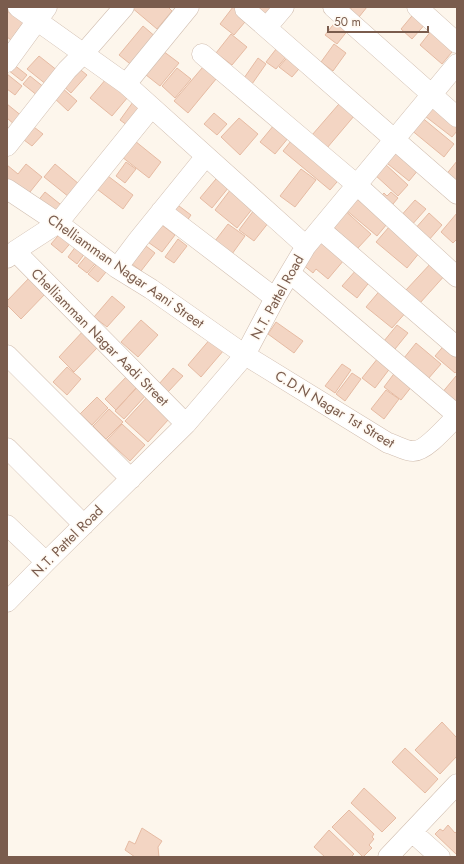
<svg xmlns="http://www.w3.org/2000/svg" width="464" height="864" font-family="Jost,sans-serif">
<style>
.building{fill:#f3d5c3;stroke:#e6bba3}
.lines{fill:none;stroke-linecap:round;stroke-linejoin:round}
.minor-casing{stroke:#d1beb0;stroke-width:21}
.minor{stroke:#fff;stroke-width:20}
.labels{text-anchor:middle;stroke-width:3;stroke-linejoin:round;paint-order:stroke}
.street-label{font-size:14px;fill:#7a5c4d;stroke:#fffaf3}
</style>
<rect width="100%" height="100%" fill="#fdf6ec"/>
<path class="building" d="M131,7h37l4,4 -15,18z
M233,7h5l12,9 -16,19 -14,-11z
M254,7h21l-8,10z
M352,7h15l-8,10 -9,-7z
M10,10l15,10 -14,20 -4,-3v-23z
M416,11l12,10 -16,18 -11,-10z
M340,16l12,9 -15,19 -12,-9z
M143,26l14,12 -23,29 -15,-12z
M435,26l22,20 -15,18 -22,-19z
M231,34l16,13 -15,18 -16,-12z
M280,44l10,8 -14,17 -10,-7z
M334,44l12,9 -13,18 -12,-9z
M159,48l20,15 -19,23 -19,-15z
M291,53l13,10 -12,14 -13,-10z
M39,56l19,15 -11,14 -20,-16z
M258,58l8,6 -14,20 -8,-6z
M208,61l13,12 -33,40 -14,-12z
M13,64l14,11 -5,6 -14,-11z
M77,67l10,8 -16,18 -9,-8z
M177,68l14,11 -16,19 -13,-12z
M7,74l15,12 -7,9 -8,-6z
M30,76l15,12 -7,8 -15,-12z
M106,79l22,18 -16,19 -22,-18z
M61,87l16,14 -9,10 -15,-14z
M345,97l15,12 -33,39 -15,-13z
M432,99l25,20v12l-5,6 -31,-24z
M133,102l11,8 -13,18 -11,-8z
M7,104l16,13 -7,9 -9,-8z
M214,113l13,11 -10,11 -13,-11z
M420,116l34,28 -10,13 -34,-28z
M239,118l19,16 -18,21 -19,-18z
M30,124l13,10 -11,12 -12,-9z
M274,125l15,12 -14,17 -15,-12z
M295,136l48,39 -13,15 -47,-39z
M135,141l26,21 -12,16 -27,-21z
M394,148l25,21 -10,12 -26,-21z
M457,161v17l-4,5 -8,-7z
M126,162l10,7 -11,14 -9,-7z
M384,163l24,22 -10,11 -24,-22z
M26,164l16,13 -16,20 -19,-16v-16l11,9z
M55,164l24,20 -10,13 -25,-20z
M301,169l15,11 -21,27 -15,-11z
M104,173l29,22 -10,14 -30,-23z
M221,173l12,9 -21,26 -12,-10z
M234,185l23,18 -20,25 -22,-18z
M45,192l20,16 -8,10 -20,-16z
M391,192l7,6 -10,12 -6,-15 2,-2 3,3z
M356,198l31,26 -10,12 -31,-26z
M415,200l11,9 -16,18 -11,-9z
M175,203l16,12 -7,10 -16,-13z
M341,207l30,27 -14,15 -30,-28z
M254,210l15,12 -15,19 -15,-11z
M429,213l13,12 -14,16 -14,-11z
M457,213v26l-4,4 -12,-11z
M158,222l17,13 -13,17 -17,-12z
M228,224l17,12 -13,18 -17,-13z
M389,227l31,25 -13,16 -31,-26z
M63,230l11,9 -12,14 -11,-9z
M324,237l20,23 -16,19 -12,-10 -3,4 -11,-9z
M178,239l9,7 -13,17 -9,-6z
M79,242l9,7 -11,15 -9,-7z
M146,246l9,7 -14,18 -9,-7z
M91,250l9,8 -13,15 -9,-7z
M101,259l9,8 -12,15 -10,-8z
M432,262l14,12 -26,29 -14,-13z
M357,269l14,11 -14,18 -15,-12z
M31,276l16,16 -26,27 -14,-14v-4z
M382,288l26,22 -16,18 -26,-21z
M112,296l13,11 -18,20 -13,-10z
M141,320l17,15 -20,22 -17,-15z
M276,322l27,19 -9,12 -26,-19z
M397,325l11,8 -13,16 -11,-8z
M85,329l8,7 -5,4 9,8 -23,24 -15,-15z
M211,338l13,12 -23,27 -13,-12z
M447,342l10,9v20l-2,2 -20,-17z
M416,343l25,21 -13,15 -24,-21z
M378,358l13,9 -16,21 -13,-10z
M342,364l9,6 -16,23 -10,-7z
M67,367l14,12 -14,16 -14,-13z
M399,367l17,14 -15,19 -17,-13z
M173,368l10,8 -15,16 -9,-8z
M352,373l9,6 -16,22 -9,-7z
M128,375l11,10 -23,25 -11,-11z
M456,376l1,1v26l-16,-9z
M139,385l9,8 -24,26 -9,-8z
M386,390l13,9 -15,20 -13,-10z
M150,394l19,25 -21,23 -23,-21z
M97,397l11,11 -16,17 -12,-11z
M109,409l14,13 -17,17 -13,-13z
M122,424l23,21 -15,16 -23,-21z
M442,722l15,16v18l-17,18 -25,-24z
M405,748l33,31 -13,14 -33,-31z
M364,788l32,30 -14,14 -31,-29z
M349,810l25,24 -2,3 2,2 -5,6 3,3 -9,9 -31,-30z
M448,825l7,8 2,-2v24l-22,-21 5,-5 3,2z
M142,828l20,13 -4,6 1,10h-24l-10,-7 4,-9 6,3z
M329,830l25,24 -3,3h-26l-11,-10z"/>
<g class="lines">
<defs>
<path id="minor" d="M333,7l124,110
M417,7l40,36
M245,9l212,185
M267,27l17,-20
M202,54l155,131 100,92
M7,62l40,-55
M126,84l63,-77
M7,146l60,-76 17,-17 40,-46
M7,189l51,34 59,45 34,21 94,66 143,88c8,2 17,8 25,8 12,1 35,-26 44,-35
M161,211l114,87
M320,229l137,118
M306,246l151,-182
M15,251l171,173
M7,258l8,-7 43,-28 93,-115
M117,268l21,-28 68,-84
M290,273l167,142
M7,355l124,124
M7,448l77,77
M7,525l39,37
M7,602l39,-40 140,-138 59,-69 30,-57 31,-52 -180,-162 -108,-77
M412,832l28,25
M388,857l69,-73"/>
</defs>
<use href="#minor" class="minor-casing"/>
<use href="#minor" class="minor"/>
</g>
<g class="labels">
<g class="street-label">
<text transform="translate(126 271) rotate(35)" y="5">Chelliamman Nagar Aani Street</text>
<text transform="translate(277 297) rotate(-61)" y="5">N.T. Pattel Road</text>
<text transform="translate(100 337) rotate(45)" y="5">Chelliamman Nagar Aadi Street</text>
<text transform="translate(335 409) rotate(31)" y="5">C.D.N Nagar 1st Street</text>
<text transform="translate(67 541) rotate(-45)" y="5">N.T. Pattel Road</text>
</g>
</g>
<rect width="464" height="864" fill="none" stroke="#7a5c4d" stroke-width="16"/>
<path d="M328 26v6h100v-6" fill="none" stroke="#7a5c4d" stroke-width="2"/>
<text x="334" y="26" font-size="12" fill="#7a5c4d" stroke="#fffaf3" stroke-width="3" paint-order="stroke">50 m</text>
</svg>
